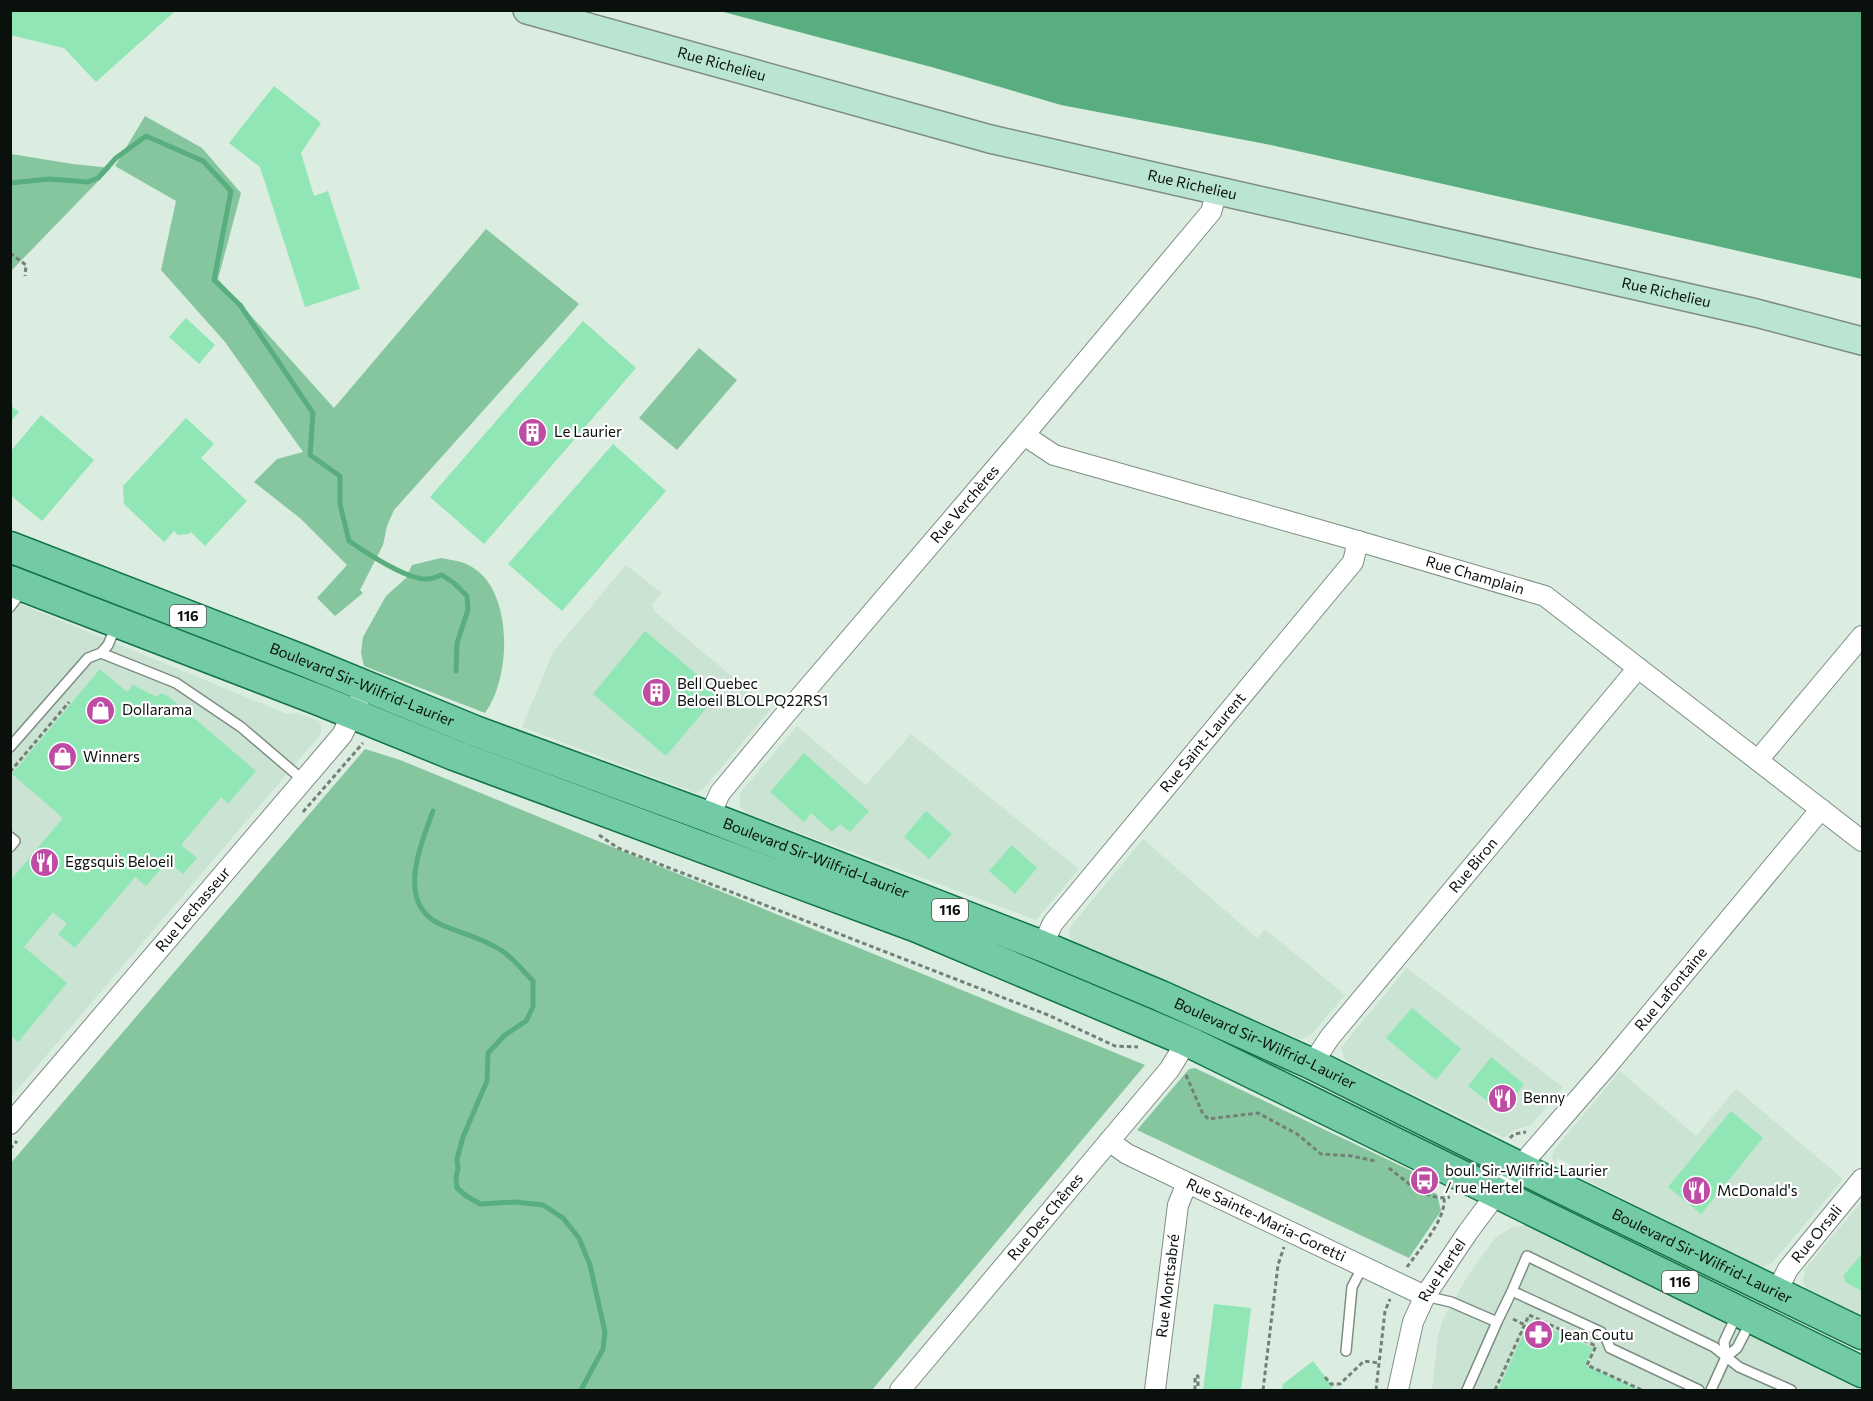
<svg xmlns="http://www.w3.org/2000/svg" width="1873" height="1401" font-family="Commissioner,sans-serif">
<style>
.built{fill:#cae3d3}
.green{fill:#85c69f}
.water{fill:#59ae7f}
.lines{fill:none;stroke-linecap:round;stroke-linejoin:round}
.stream{stroke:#59ae7f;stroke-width:5}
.building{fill:#90e6b4}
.service-casing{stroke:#7d8d83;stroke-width:12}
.minor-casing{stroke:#7d8d83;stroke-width:22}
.secondary-casing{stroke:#7d8d83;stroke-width:30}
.primary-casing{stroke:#117348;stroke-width:33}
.path{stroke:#738077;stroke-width:3;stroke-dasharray:4.5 3;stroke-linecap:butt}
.service{stroke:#fff;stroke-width:9}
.minor{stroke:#fff;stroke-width:20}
.secondary{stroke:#b9e5d2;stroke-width:27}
.primary{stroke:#73cba5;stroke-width:30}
.labels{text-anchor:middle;stroke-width:4.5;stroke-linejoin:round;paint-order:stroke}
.shield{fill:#fff;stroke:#545855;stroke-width:1.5}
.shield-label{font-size:14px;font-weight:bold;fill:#0a100c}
.street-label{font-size:15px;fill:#0a100c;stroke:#fff}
.poi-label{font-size:15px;fill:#0a100c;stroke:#fff;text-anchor:start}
</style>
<rect width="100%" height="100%" fill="#dbede1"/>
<path class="built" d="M626,565l36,28 -10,11 3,8 116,97 -67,79 -8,5 -174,-66 31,-75z
M11,600l276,114 10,-1 20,7 3,2 2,6 -3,8 -308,361z
M797,726l69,59 45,-51 168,135 -43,51 -290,-107 -6,-7v-13z
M1143,839l114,99 8,-9 80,66 -35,41 -11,3 -227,-99 -3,-6 2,-8z
M1407,968l156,119 -32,38 -19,6 -8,7 -156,-76 -4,-4 -3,-10 2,-3z
M1620,1071l76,65 40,-47 107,90 -71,84 -8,4 -8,-2 -180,-90 2,-6 -20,-11 -3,6 -3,-6 2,-8z
M1862,1201v116l-56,-29 -4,-7 3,-7 -1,-4z
M1525,1225l12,3 325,162h-430l6,-55 6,-18 25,-43 26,-36 17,-11z"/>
<path class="green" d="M145,116l57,32 39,45 -23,86 116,129 152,-179 93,75 -185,206 -7,16 -4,19 -23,45 3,3 -28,23 -18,-18 30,-33 -46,-46 -47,-37 23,-23 26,-7 -78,-110 -64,-72 15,-69 -61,-35z
M11,154l62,10 38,4 -100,103z
M699,348l38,32 -60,70 -38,-32z
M441,558c10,2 22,3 31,9 42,25 39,111 13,146l-121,-47 -3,-13 2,-16 23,-41 20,-18 6,-13z
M365,749l35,11 745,305 -273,325h-861v-227z
M1195,1068l223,106 -4,9 23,11 4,17 -32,47 -272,-128 52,-61z"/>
<path class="water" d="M720,11h1142v268l-591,-134 -210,-40 -126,-37z"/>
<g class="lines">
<path class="stream" d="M10,183l39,-4 39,3 10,-4 18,-20 30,-22 57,25 28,30 -17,89 26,25 73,108 -3,42 30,21v28l9,37c16,11 60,40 79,38 4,0 10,-3 14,-4l12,8 13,13 1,14 -11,33 -1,28
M433,811c-12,34 -38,92 7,113 19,9 40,13 59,25 13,7 23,21 34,32v26l-7,14 -21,14 -17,18 -1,28 -24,56 -6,22 1,10 -2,8 1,11 8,7 15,9 35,-2 28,3 20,13 16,20 11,27 15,67 -2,17 -22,41"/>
</g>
<path class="building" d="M10,10h161l2,3 -77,69 -32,-34 -54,-13z
M274,86l47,37 -20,30 13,43 14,-5 32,98 -55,18 -45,-140 -31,-24z
M186,318l29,27 -16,19 -30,-27z
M583,321l53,47 -152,176 -54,-47z
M10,405l9,7 -9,10z
M41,415l53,45 -52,61 -32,-26v-43z
M186,418l28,26 -13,14 46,43 -42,45 -14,-14 -2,2 -11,1 -4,-4 -10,11 -40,-38 -1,-18z
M613,444l53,47 -104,120 -54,-47z
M645,631l74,62 -53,63 -73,-62z
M100,669l27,23 6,-7 24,12 3,-4 8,3 88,75 -28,33 -7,-7 -40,48 16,13 -14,16 -15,-13 -22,25 -11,-9 -60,71 -17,-14 9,-10 -14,-12 -29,35 43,36 -49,59 -8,-7v-154l53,-63 -51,-44z
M804,753l65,58 -19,21 -10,-8 -8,8 -21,-19 -7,9 -34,-30z
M926,811l26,23 -23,25 -25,-22z
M1012,845l25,23 -22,26 -26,-23z
M1412,1008l49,41 -25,31 -50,-42z
M1491,1057l33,27 -22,29 -34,-27z
M1731,1111l32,27 -62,76 -33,-27z
M1862,1254v37l-17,-9 -1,-7z
M1214,1304l37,4 -10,82h-38z
M1530,1319l63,29 -8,17 56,25h-143z
M1313,1361l20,26 -5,3h-46l1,-6z"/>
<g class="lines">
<defs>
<path id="service" d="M10,607l12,-16
M101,653l7,-8 8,-19
M10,747l78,-89 13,-5 75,30 65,44 62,53
M10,837l5,4 -5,6
M1512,1291l15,-35 187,91 25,20 52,23
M1425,1296l26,6 46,20 15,-31 89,41 5,6 4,10 89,42
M1346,1351l6,-64 11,-21
M1726,1357l-2,-15 13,-28
M1467,1390l30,-68
M1711,1390l15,-33 11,-9 14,-27"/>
<g id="minor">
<path id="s1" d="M1024,435l30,20 304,86 187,55 317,245"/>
<path d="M1758,760l104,-124"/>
<path id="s2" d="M709,817l11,-24 63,-76 241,-282 187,-223 6,-21"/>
<path id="s3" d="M1042,946l11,-23 300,-361 5,-21"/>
<path id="s4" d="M1312,1064l18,-27 308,-369"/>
<path id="s5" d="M10,1124l332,-389 16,-32"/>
<path id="s6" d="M1109,1141l18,13 298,142"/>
<path id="s7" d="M1777,1291l11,-22 74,-90"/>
<path id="s8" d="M900,1390l269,-320 18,-29"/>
<path id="s9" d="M1155,1390l23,-185 9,-22"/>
<path id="s10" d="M1398,1390l15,-68 12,-26 43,-64 29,-39 110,-127 214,-257"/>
</g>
<g id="secondary">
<path id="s11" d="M527,10l463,129 766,174 106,28"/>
</g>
<g id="primary">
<path id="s12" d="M10,547l292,113 173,71 234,86 333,129 119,50 151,68 241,120 309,150"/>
<path d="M10,581l309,119 135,55 463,172 270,114 675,331"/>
</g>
</defs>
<use href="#service" class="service-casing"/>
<use href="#minor" class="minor-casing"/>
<use href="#secondary" class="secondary-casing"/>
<use href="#primary" class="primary-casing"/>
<path class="path" d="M10,253l16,12 -1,11
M10,772l59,-70
M303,812l60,-69
M599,835l19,13 430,167 67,31 23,1
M1186,1075l16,37 6,7 50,-6 39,21 24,20 31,2 23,5
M1510,1138l4,-4 12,-2
M10,1149l7,-8
M1389,1168c17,13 38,34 61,29
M1407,1267c12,-17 39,-48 37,-68
M1513,1319l12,6
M1325,1377l6,7h9l24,-23 15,2
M1195,1390v-14h3v14
M1263,1390l15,-125 6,-18
M1376,1390l9,-79 5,-12
M1495,1390l34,-75 67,31 -9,19 55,25"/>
<use href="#service" class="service"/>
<use href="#minor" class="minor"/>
<use href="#secondary" class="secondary"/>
<use href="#primary" class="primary"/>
</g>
<defs>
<symbol id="building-disc" viewBox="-11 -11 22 22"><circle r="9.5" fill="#be4ba4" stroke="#fff"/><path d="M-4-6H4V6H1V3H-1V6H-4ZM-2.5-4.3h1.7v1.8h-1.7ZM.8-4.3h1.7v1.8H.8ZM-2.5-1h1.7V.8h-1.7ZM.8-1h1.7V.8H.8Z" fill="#fff"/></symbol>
<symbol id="shop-disc" viewBox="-11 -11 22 22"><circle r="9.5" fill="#be4ba4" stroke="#fff"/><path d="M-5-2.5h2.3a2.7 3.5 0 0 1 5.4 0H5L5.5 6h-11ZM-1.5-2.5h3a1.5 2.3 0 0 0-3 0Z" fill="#fff"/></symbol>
<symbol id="restaurant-disc" viewBox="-11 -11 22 22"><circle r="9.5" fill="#be4ba4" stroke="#fff"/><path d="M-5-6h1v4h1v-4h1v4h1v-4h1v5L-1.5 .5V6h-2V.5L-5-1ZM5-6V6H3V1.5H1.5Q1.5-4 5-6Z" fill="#fff"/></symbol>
<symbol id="bus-disc" viewBox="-11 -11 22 22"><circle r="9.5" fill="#be4ba4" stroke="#fff"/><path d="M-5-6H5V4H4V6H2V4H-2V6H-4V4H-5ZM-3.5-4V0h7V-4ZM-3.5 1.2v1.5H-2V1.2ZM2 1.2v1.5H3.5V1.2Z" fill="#fff"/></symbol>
<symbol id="pharmacy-disc" viewBox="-11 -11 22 22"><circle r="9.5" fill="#be4ba4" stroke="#fff"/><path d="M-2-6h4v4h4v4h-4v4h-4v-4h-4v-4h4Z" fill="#fff"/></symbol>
</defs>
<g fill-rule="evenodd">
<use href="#building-disc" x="516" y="416" width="33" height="33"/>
<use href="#building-disc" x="640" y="676" width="33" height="33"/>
<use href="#shop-disc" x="84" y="694" width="33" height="33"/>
<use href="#shop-disc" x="46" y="740" width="33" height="33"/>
<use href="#restaurant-disc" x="28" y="846" width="33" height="33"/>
<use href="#restaurant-disc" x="1486" y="1082" width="33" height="33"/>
<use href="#bus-disc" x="1408" y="1164" width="33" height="33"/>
<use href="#restaurant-disc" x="1680" y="1174" width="33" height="33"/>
<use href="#pharmacy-disc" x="1522" y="1318" width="33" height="33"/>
</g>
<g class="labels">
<g class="shield">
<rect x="170" y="605" width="36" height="22" rx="4.5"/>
<rect x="932" y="899" width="36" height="22" rx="4.5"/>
<rect x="1662" y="1271" width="36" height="22" rx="4.5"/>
</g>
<g class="shield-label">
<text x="188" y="621">116</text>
<text x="950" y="915">116</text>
<text x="1680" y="1287">116</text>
</g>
<g class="street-label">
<text dy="5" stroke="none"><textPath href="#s11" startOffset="202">Rue Richelieu</textPath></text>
<text dy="5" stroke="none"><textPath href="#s11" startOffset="688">Rue Richelieu</textPath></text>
<text dy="5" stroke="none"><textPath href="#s11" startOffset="1174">Rue Richelieu</textPath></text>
<text dy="5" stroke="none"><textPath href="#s2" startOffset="405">Rue Verchères</textPath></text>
<text dy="5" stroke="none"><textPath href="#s1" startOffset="474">Rue Champlain</textPath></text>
<text dy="5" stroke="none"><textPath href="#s12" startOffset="378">Boulevard Sir-Wilfrid-Laurier</textPath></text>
<text dy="5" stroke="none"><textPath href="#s3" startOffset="260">Rue Saint-Laurent</textPath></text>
<text dy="5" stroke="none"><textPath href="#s12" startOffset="864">Boulevard Sir-Wilfrid-Laurier</textPath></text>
<text dy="5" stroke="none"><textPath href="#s4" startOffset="256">Rue Biron</textPath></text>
<text dy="5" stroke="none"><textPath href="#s5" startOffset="282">Rue Lechasseur</textPath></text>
<text dy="5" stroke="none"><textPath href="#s10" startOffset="492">Rue Lafontaine</textPath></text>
<text dy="5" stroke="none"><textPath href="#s12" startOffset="1350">Boulevard Sir-Wilfrid-Laurier</textPath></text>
<text dy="5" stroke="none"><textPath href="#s8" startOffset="226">Rue Des Chênes</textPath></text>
<text dy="5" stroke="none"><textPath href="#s6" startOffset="176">Rue Sainte-Maria-Goretti</textPath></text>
<text dy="5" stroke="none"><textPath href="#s7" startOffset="70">Rue Orsali</textPath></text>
<text dy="5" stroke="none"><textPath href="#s12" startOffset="1836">Boulevard Sir-Wilfrid-Laurier</textPath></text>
<text dy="5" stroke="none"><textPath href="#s10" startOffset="129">Rue Hertel</textPath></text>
<text dy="5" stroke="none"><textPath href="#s9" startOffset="105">Rue Montsabré</textPath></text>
</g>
<g class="poi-label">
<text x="554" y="437">Le Laurier</text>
<text x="677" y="689">Bell Quebec<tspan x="677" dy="17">Beloeil BLOLPQ22RS1</tspan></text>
<text x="122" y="715">Dollarama</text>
<text x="83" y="762">Winners</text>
<text x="65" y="867">Eggsquis Beloeil</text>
<text x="1523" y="1103">Benny</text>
<text x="1445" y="1176">boul. Sir-Wilfrid-Laurier<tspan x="1445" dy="17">/ rue Hertel</tspan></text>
<text x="1717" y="1196">McDonald's</text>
<text x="1560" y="1340">Jean Coutu</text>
</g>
</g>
<rect width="1873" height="1401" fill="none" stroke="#0a100c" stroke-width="24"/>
</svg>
